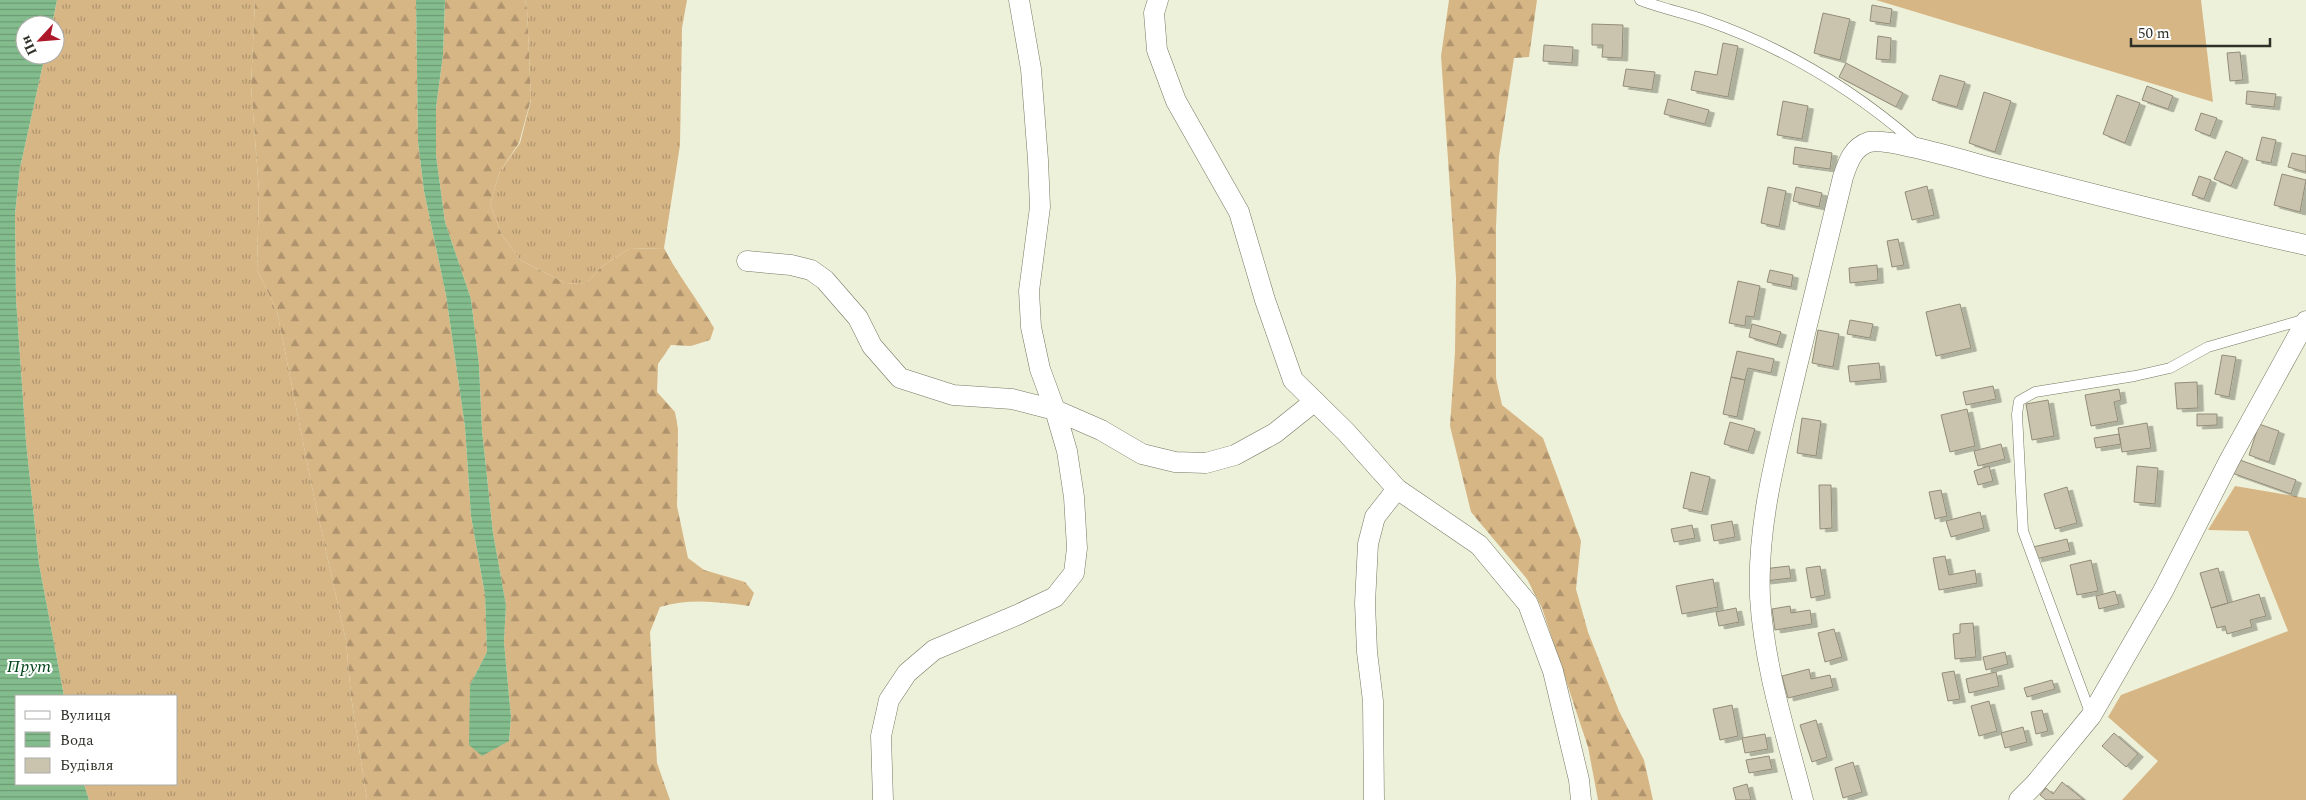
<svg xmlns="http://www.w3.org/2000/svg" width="2306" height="800" font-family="Spectral,serif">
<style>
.grass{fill:url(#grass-tufts)}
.forest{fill:url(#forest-firs)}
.garden{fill:#d7b686}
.water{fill:url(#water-rules)}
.building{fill:#cac4ae;stroke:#928c78;filter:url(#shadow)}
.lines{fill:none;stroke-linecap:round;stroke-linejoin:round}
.service-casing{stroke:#757763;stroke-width:11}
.minor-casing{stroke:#757763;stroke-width:21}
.service{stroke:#fff;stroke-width:10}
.minor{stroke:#fff;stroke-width:20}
.labels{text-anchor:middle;stroke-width:4;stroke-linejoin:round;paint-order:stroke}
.water-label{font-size:18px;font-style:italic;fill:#004519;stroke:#fff}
</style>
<defs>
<pattern id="grass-tufts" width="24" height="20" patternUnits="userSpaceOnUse" patternTransform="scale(1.25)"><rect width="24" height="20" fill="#d7b686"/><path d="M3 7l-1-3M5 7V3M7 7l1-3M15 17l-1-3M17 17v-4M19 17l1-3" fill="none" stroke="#af946e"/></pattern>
<pattern id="forest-firs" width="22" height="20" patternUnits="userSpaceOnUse" patternTransform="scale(1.25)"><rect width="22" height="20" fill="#d7b686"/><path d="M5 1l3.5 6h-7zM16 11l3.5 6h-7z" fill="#af946e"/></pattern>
<pattern id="water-rules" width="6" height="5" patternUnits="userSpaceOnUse" patternTransform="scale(1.25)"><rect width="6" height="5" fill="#84bd8d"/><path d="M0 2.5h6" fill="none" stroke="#6c9a73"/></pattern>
<filter id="shadow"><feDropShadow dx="5.5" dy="3" stdDeviation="0" flood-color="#0004"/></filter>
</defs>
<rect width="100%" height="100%" fill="#eef1d9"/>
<path class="grass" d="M57,0h198l-4,86 8,105 -2,79 20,41 37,186 32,144 5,55 16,104h-278l-5,-16h92v-88h-112l-25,-132 -13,-122 -10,-143 -1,-85 5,-46 25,-113h10v-30h-3z
M525,0h162l-5,28 -2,117 -16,103 -35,1 -28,18 -15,17 -21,-1 -45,-23 -18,-25 -12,-31 10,-33 20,-28 11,-43 -4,-91z"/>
<path class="forest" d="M255,0h161l2,142 6,49 22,104 19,132 6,89 14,79 2,57 -17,33 39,56 2,-24 -7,-75 2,-37 -13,-72 -11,-103 -3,-65 -8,-66 -26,-77 -9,-67v-47l7,-53 2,-55h80l2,9 4,90 -12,44 -19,28 -10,33 12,31 18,25 45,23 21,1 15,-17 28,-18 35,-1c15,29 34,52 50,80l-4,12 -19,6 -20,-1 -13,19 -1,28 18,20 3,17 -1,77 11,52 16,12 41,12 9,11 -5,13c-30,-4 -60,-8 -89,1l-10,25 7,131 13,37h-303l-16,-104 -5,-55 -32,-144 -37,-186 -20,-41 2,-79 -8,-105z
M1449,0h88l-8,57 -15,1 -15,98 -3,71v151l6,27 41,33 16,43 22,60 -5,48 12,43 31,79 25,49 9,40h-55l-10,-53 -46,-139 -15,-29 -56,-67 -21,-86 5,-74 1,-74 -15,-222z"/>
<path class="garden" d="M1876,0h325l12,102z
M2235,486l71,12v302h-184l36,-39 -50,-44 13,-22 167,-64 -40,-100 -40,-1z"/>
<path class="water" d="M0,0h57l-5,25h-27v30h20l-25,113 -5,46 1,85 10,143 13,122 25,132h-48v88h68l5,16h-89z
M416,0h29l-2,55 -7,53v47l9,67 26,77 8,66 3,65 11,103 13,72 -2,37 7,75 -2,24 -27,15 -13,-11 1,-60 17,-33 -2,-57 -14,-79 -6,-89 -19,-132 -22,-104 -6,-49z"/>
<path class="building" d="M1872,5l20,4 -2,15 -20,-3z
M1823,13l27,6 -10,41 -26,-7z
M1592,24l31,1 -1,33 -20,-1 1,-12h-11z
M1878,36l13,2 -1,22 -14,-1z
M1723,43l15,3 -10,51 -37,-7 4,-19 22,4z
M1544,45l29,2 -1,16 -29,-2z
M2240,52l3,28 -13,1 -3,-28z
M1846,63l57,30 -7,14 -57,-30z
M1626,69l29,3 -3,18 -29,-4z
M1940,75l25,7 -8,25 -25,-7z
M2147,86l26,10 -5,13 -26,-9z
M2247,91l29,3 -2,13 -28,-3z
M1984,92l27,9 -16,51 -26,-9z
M2117,95l23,8 -15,40 -22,-9z
M1668,99l41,11 -4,14 -41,-10z
M1783,101l25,5 -6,33 -25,-4z
M2201,113l16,5 -7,18 -15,-6z
M2262,137l14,3 -5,23 -15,-3z
M1795,147l37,6 -2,16 -37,-5z
M2226,151l17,7 -12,28 -17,-7z
M2292,153l14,3v16l-18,-5z
M2282,174l24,6 -6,32 -26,-7z
M2199,176l12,4 -7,19 -12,-4z
M1927,186l7,29 -22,5 -7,-28z
M1768,187l18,4 -7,36 -18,-4z
M1796,187l26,6 -3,14 -26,-6z
M1898,239l6,26 -12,2 -5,-26z
M1877,265l1,15 -28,3 -1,-15z
M1770,270l23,5 -2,12 -24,-5z
M1738,281l22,5 -6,31 -8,-1 -1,10 -16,-3z
M1960,304l11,44 -35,8 -10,-44z
M1850,320l23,4 -3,14 -23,-4z
M1752,324l29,8 -4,13 -28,-8z
M1818,330l21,4 -6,33 -21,-4z
M1737,351l37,8 -3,14 -23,-5 -3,12 -14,-3z
M2222,355l14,2 -7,40 -14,-3z
M1879,363l2,16 -31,3 -2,-16z
M1731,377l14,3 -8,37 -14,-3z
M2197,382l1,26 -21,1 -2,-26z
M1993,386l3,13 -30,6 -3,-13z
M2119,389l2,11 -7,2 4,19 -27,5 -6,-31z
M2048,400l6,36 -22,4 -6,-36z
M1967,409l8,37 -25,6 -9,-37z
M2197,414h20v11l-20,1z
M1802,418l19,3 -5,35 -19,-3z
M1730,422l25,7 -7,22 -24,-7z
M2147,423l4,25 -29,4 -4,-24z
M2259,424l20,7 -10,31 -20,-7z
M2119,434l2,10 -25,4 -2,-10z
M2001,444l4,15 -27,7 -4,-15z
M2237,459l59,21 -5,14 -59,-21z
M1989,466l4,15 -15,4 -4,-14z
M2137,466l21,2 -3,36 -21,-2z
M1691,472l19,5 -8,35 -19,-4z
M1819,485h12l1,43 -12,1z
M2067,487l10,36 -22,6 -11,-35z
M1941,490l6,26 -12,3 -6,-27z
M1980,512l4,16 -33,9 -5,-16z
M1732,521l3,16 -21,4 -3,-16z
M1692,525l3,13 -21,4 -3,-13z
M2067,539l3,12 -34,8 -3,-12z
M1945,556l4,19 26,-5 2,13 -38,7 -6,-32z
M2091,560l7,31 -21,4 -7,-30z
M1789,566l2,12 -26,3 -2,-12z
M1820,566l5,29 -14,3 -5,-30z
M2218,568l10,35 -17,5 -11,-35z
M1713,579l5,28 -36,7 -6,-28z
M2115,591l4,13 -20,5 -3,-13z
M2259,594l7,22 -16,4 2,7 -25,7 -2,-8 -8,2 -6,-20z
M1790,606l1,7 19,-3 2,14 -37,6 -3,-21z
M1736,608l3,14 -20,4 -3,-14z
M1973,623l3,34 -21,2 -2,-25 7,-1v-9z
M1834,629l8,28 -17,5 -7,-29z
M2005,652l3,12 -22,6 -3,-13z
M1809,669l2,10 19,-4 3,12 -45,11 -6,-22z
M1954,671l6,28 -12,2 -6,-28z
M1996,672l3,14 -30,7 -3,-14z
M2052,680l3,9 -28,8 -3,-9z
M1989,701l8,30 -18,5 -8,-30z
M1732,705l6,31 -18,4 -7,-31z
M2042,710l6,21 -12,3 -5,-22z
M1816,720l11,37 -15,5 -12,-37z
M2023,727l4,15 -22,6 -4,-15z
M2114,733l24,21 -12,13 -24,-21z
M1765,734l3,15 -23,4 -3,-15z
M1769,756l3,13 -23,4 -3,-13z
M1853,762l9,30 -19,6 -8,-30z
M2062,782l22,18h-38l-6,-5 6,-7 7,6z
M1747,784l4,16h-15l-3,-12z"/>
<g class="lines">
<defs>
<path id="service" d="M1640,0c21,8 44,13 65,20 78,27 149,70 210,123
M2091,715l-68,-184 -6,-117 2,-13 16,-9 100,-16 35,-8 38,-21 98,-28"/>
<path id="minor" d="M1158,0l-4,13 3,37 19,51 63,111 26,88 28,80 53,52 51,57 82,56 49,59 25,67 26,109 2,20
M747,261l44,4 20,5 14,10 33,38 14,28 28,32 53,17 59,4 43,11 46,20 41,24 33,8 31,1 29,-8 40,-22 40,-32
M883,800l-2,-64 8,-36 18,-27 27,-23 83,-35 38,-18 19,-24 3,-25 -3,-51 -7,-46 -12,-41 -15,-41 -9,-42 -2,-36 11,-84 -2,-47 -7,-91 -12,-69
M1374,800l-1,-99 -6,-49 -2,-49 3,-59 7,-27 22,-28
M1803,800c-17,-66 -39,-134 -43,-203 -3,-65 13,-130 28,-193 18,-76 37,-152 55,-227 5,-15 10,-30 26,-35 19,-5 103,21 127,27 103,27 206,53 310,76
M2019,800l16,-16 56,-68 72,-125 66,-130 77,-140"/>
</defs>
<use href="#service" class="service-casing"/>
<use href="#minor" class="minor-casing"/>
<use href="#service" class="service"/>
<use href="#minor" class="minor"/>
</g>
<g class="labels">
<g class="water-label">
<text x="29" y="672">Прут</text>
</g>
</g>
<rect x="15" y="695" width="162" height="90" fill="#ffffff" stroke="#acaca9"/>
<rect x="25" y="711" width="25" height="8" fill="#ffffff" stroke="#acaca9"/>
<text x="60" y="720" font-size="15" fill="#2f3027">Вулиця</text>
<rect x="25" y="732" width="25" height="15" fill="url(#water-rules)" stroke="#acaca9"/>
<text x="60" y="745" font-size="15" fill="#2f3027">Вода</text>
<rect x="25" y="758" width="25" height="15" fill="#cac4ae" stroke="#acaca9"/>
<text x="60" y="770" font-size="15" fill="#2f3027">Будівля</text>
<g transform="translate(40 40) rotate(244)"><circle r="24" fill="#ffffff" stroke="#acaca9"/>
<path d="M0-4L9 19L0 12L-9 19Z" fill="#ad192a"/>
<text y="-8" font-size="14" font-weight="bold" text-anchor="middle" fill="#2f3027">Пн</text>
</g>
<path d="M2131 38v8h139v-8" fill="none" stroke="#2f3027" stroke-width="2.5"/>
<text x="2138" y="38" font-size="15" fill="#2f3027" stroke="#ffffff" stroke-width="4" paint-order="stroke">50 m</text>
</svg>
